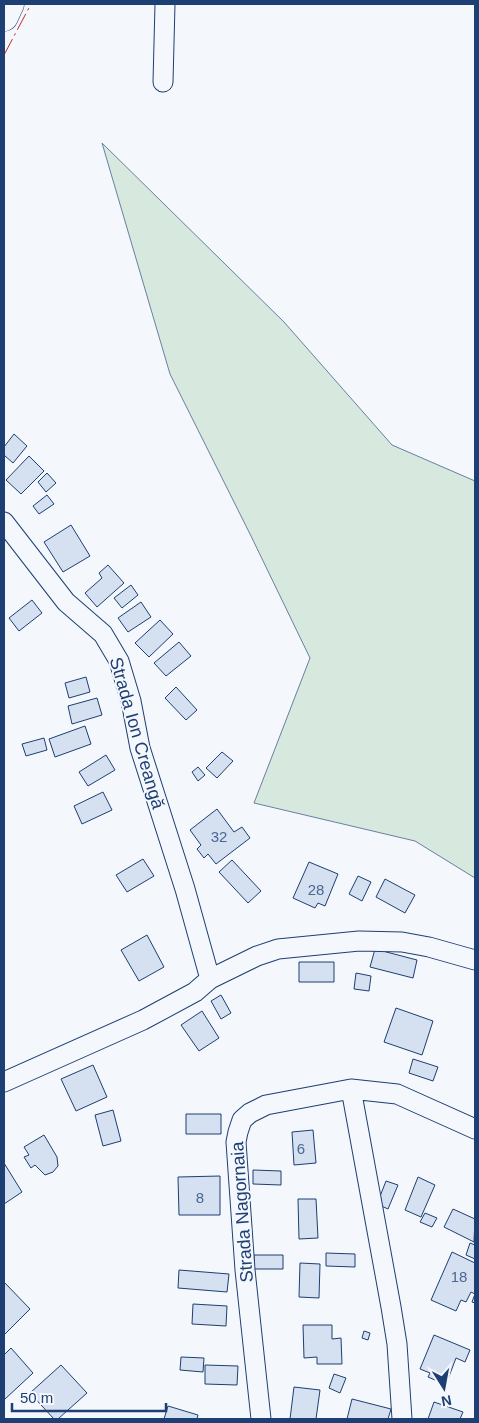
<svg xmlns="http://www.w3.org/2000/svg" width="479" height="1423" font-family="Helvetica,sans-serif">
<style>
.green{fill:#d7e8df;stroke:#687fa3}
.building{fill:#d5e0f0;stroke:#1d3f73}
.lines{fill:none;stroke-linecap:round;stroke-linejoin:round}
.minor-casing{stroke:#1d3f73;stroke-width:21}
.trunk-casing{stroke:#1d3f73;stroke-width:29}
.minor{stroke:#f4f7fb;stroke-width:19}
.trunk{stroke:#f4f7fb;stroke-width:28}
.power{stroke:#c62828;stroke-width:1;stroke-dasharray:18 4 2.5 4;stroke-linecap:butt}
.labels{text-anchor:middle;stroke-width:4;stroke-linejoin:round;paint-order:stroke}
.number-label{font-size:15px;fill:#4b6792}
.street-label{font-size:18px;fill:#1d3f73;stroke:#f4f7fb}
</style>
<rect width="100%" height="100%" fill="#f4f7fb"/>
<path class="green" d="M102,143l182,179 108,123 83,36v397l-60,-37 -161,-38 56,-145 -59,-122 -81,-162z"/>
<path class="building" d="M14,434l13,12 -14,17 -9,-8v-8z
M29,456l15,15 -23,23 -15,-14z
M47,473l9,10 -10,9 -8,-10z
M47,495l7,9 -15,10 -6,-8z
M71,525l19,31 -27,16 -19,-30z
M108,565l16,18 -27,24 -12,-14 17,-15 -3,-5z
M131,585l7,10 -16,13 -8,-10z
M32,600l10,13 -23,18 -10,-13z
M141,602l10,15 -23,15 -10,-14z
M160,620l13,14 -24,23 -14,-14z
M179,642l12,14 -25,20 -12,-13z
M86,677l4,15 -21,6 -4,-15z
M176,687l21,23 -11,10 -21,-22z
M97,698l5,17 -30,9 -4,-18z
M85,726l6,18 -36,13 -6,-18z
M44,738l3,12 -21,6 -4,-12z
M222,752l11,9 -16,17 -11,-10z
M106,755l9,15 -27,16 -9,-14z
M198,767l7,8 -7,6 -6,-9z
M103,792l9,18 -30,14 -8,-18z
M217,809l17,23 8,-5 8,11 -34,26 -8,-10 -4,4 -7,-9 4,-4 -11,-15z
M143,859l11,17 -27,16 -11,-17z
M232,860l29,31 -13,12 -29,-31z
M309,862l29,12 -13,32 -7,-3 -3,5 -22,-10z
M358,876l13,6 -9,19 -13,-7z
M385,879l30,16 -10,18 -29,-16z
M147,935l17,32 -25,14 -18,-31z
M375,949l42,11 -4,18 -43,-11z
M299,962h35v20h-35z
M356,973l15,3 -2,15 -15,-2z
M221,995l10,18 -10,6 -10,-18z
M396,1008l37,13 -11,34 -38,-13z
M202,1011l17,27 -20,13 -18,-26z
M413,1059l25,8 -5,14 -24,-8z
M93,1065l14,32 -31,14 -15,-32z
M113,1110l8,31 -18,5 -8,-31z
M186,1114h35v20h-35z
M313,1130l3,33 -22,2 -2,-33z
M44,1135l13,22 1,9 -5,6 -8,3 -10,-10 -4,3 -7,-11 5,-2 -5,-8z
M4,1163l18,29 -18,12z
M253,1170l28,1v14l-28,-1z
M220,1176v39h-41l-1,-38z
M418,1177l17,8 -14,32 -16,-7z
M386,1181l12,4 -10,24 -11,-5z
M298,1199h18l2,39 -19,1z
M453,1209l22,10 -1,23 -30,-15z
M425,1213l12,5 -5,9 -12,-5z
M470,1243l5,2v14l-9,-4z
M452,1252l23,11v40l-3,-1 3,-8 -4,-2 -5,10 -5,-2 -5,11 -25,-11z
M326,1253l29,1v13l-29,-1z
M254,1255h29v14h-29z
M300,1263l20,1 -1,34 -20,-1z
M179,1270l50,4 -2,18 -49,-4z
M4,1282l26,27 -26,26z
M193,1304l34,2 -1,20 -34,-2z
M303,1325h29v14l9,-1 1,26h-25v-7l-13,1z
M364,1331l6,2 -2,7 -6,-2z
M434,1335l36,15 -5,12 -9,-4 -8,21 -11,-4 -2,5 -7,-3 2,-4 -10,-4z
M11,1348l22,25 -28,26 -1,-2v-42z
M181,1357l23,1 -1,14 -23,-2z
M61,1365l26,28 -29,26h-4l-24,-26z
M205,1365l33,1 -1,19 -32,-1z
M334,1374l12,4 -6,15 -11,-5z
M294,1387l26,3 -4,29h-26z
M352,1399l39,10 -3,10h-41z
M434,1402l29,10 -3,7h-32z
M168,1406l30,9 -1,4h-33z"/>
<g class="lines">
<defs>
<path id="minor" d="M163,82l2,-78
M4,522l62,80 37,32 16,27 12,40 9,47 45,141 25,90
M4,1082l139,-62 52,-28 15,-13 47,-23 21,-7 81,-8 43,1 27,5 46,13
M351,1089l40,218 6,37 5,75
M261,1419l-16,-149 -9,-128 2,-10 4,-12 8,-7 16,-8 85,-16 46,5 78,35"/>
<path id="trunk" d="M4,17l6,-13"/>
</defs>
<use href="#minor" class="minor-casing"/>
<use href="#trunk" class="trunk-casing"/>
<use href="#minor" class="minor"/>
<use href="#trunk" class="trunk"/>
<path class="power" d="M4,55l27,-51"/>
</g>
<g class="labels">
<g class="number-label">
<text x="219" y="842">32</text>
<text x="316" y="895">28</text>
<text x="301" y="1154">6</text>
<text x="200" y="1203">8</text>
<text x="459" y="1282">18</text>
</g>
<g class="street-label">
<text transform="translate(137 733) rotate(74)" y="6">Strada Ion Creangă</text>
<text transform="translate(242 1212) rotate(-94)" y="6">Strada Nagornaia</text>
</g>
</g>
<rect width="479" height="1423" fill="none" stroke="#1d3f73" stroke-width="10"/>
<g transform="translate(444 1388) rotate(169)" stroke="#f4f7fb" stroke-width="4" paint-order="stroke">
<path d="M0-4L9 19L0 12L-9 19Z" fill="#1d3f73"/>
<text y="-8" font-size="14" font-weight="bold" text-anchor="middle" fill="#1d3f73">N</text>
</g>
<path d="M12 1403v8h154v-8" fill="none" stroke="#1d3f73" stroke-width="2.5"/>
<text x="20" y="1403" font-size="15" fill="#1d3f73" stroke="#f4f7fb" stroke-width="4" paint-order="stroke">50 m</text>
</svg>
